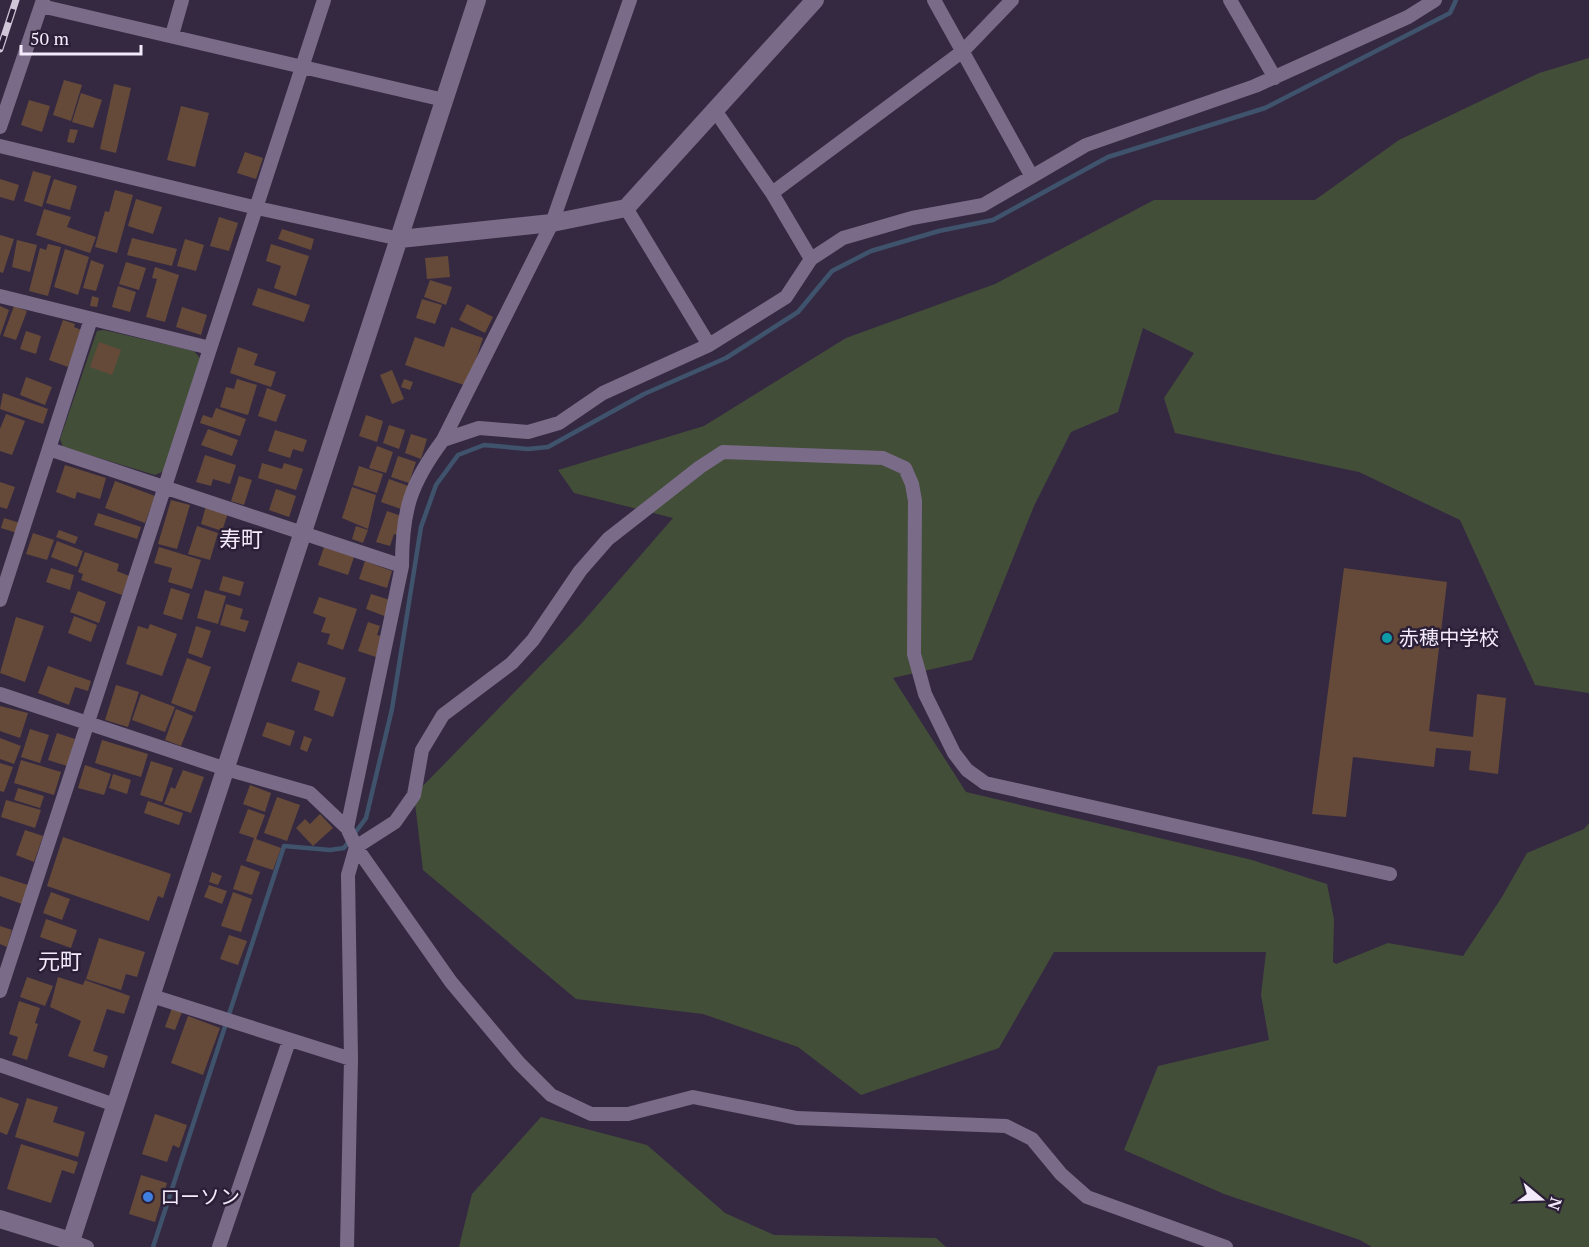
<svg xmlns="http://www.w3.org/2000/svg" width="1589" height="1247" font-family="'PT Serif','Noto Sans JP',serif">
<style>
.green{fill:#434e38}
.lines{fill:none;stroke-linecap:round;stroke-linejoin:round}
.stream{stroke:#3f536d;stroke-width:4.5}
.building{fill:#654a39}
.minor{stroke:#7a6c89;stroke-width:14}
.tertiary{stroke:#7a6c89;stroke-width:18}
.rail-casing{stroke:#cfc6d8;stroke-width:7}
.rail{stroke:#2b1f37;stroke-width:4.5;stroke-dasharray:14;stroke-linecap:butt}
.culture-dot{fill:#0f9aa8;stroke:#2b1f37;stroke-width:2}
.shop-dot{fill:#3f7fe0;stroke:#2b1f37;stroke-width:2}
.labels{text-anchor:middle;stroke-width:5;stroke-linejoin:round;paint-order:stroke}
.poi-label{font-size:20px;fill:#f3ebfb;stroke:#2b1f37;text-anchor:start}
.quarter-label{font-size:22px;fill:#f3ebfb;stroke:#2b1f37}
</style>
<rect width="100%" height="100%" fill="#352942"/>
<path class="green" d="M1589,58v635l-54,-8 -75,-165 -101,-48 -184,-39 -11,-35 30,-45 -51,-25 -25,84 -47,20 -37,74 -62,154 -79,18 73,114 286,68 75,24 7,35 -1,43 3,2 52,-21 75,13 39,-59 25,-44 57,-24 5,-6v424h-217l-12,-7 -136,-46 -100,-44 34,-84 111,-26 -8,-45 5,-43h-212l-55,96 -138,47 -63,-48 -95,-33 -127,-15 -153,-129 -9,-75 167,-171 92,-106 -99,-25 -16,-23 146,-44 142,-88 149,-54 159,-84h161l84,-60 140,-67z
M104,330l90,21 6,7 -36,113 -9,4 -92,-28 -3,-8 37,-108z
M541,1117l106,28 78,68 49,22 162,3 10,9h-487l13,-53z"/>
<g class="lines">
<path class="stream" d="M153,1247l131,-401 46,4 14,-2 22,-30 26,-109 29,-182 15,-42 22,-30 26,-10 44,4 20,-2 96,-53 82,-36 72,-46 34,-41 39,-20 68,-20 54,-11 115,-63 157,-49 185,-95 6,-13"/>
</g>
<path class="building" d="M64,80l18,5 -11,36 -18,-6z
M114,84l17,4 -15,65 -16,-4z
M81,93l21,7 -9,28 -21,-6z
M29,100l21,6 -8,26 -21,-7z
M181,106l28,7 -14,54 -28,-7z
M70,129l8,1 -4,13 -7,-1z
M245,152l18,6 -7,21 -19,-6z
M33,171l18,5 -9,31 -18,-6z
M0,179l19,6 -5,16 -14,-4z
M54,179l23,7 -7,24 -24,-7z
M115,190l18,5 -16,58 -22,-6 10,-36 4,1z
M136,199l26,8 -9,27 -25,-8z
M44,209l27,8 -4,10 29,10 -6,16 -54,-18z
M219,217l19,6 -9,28 -19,-5z
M282,229l32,10 -3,11 -33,-11z
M0,235l14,4 -11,34 -3,-1z
M132,238l45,11 -5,17 -45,-11z
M185,239l19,6 -8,26 -19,-5z
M17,240l20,5 -7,27 -18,-5z
M48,244l13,3 -13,49 -19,-5 11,-43 6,2z
M271,244l38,12 -13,40 -22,-8 7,-22 -15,-5z
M65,249l24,8 -11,38 -24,-8z
M448,256l2,21 -23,2 -2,-21z
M91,260l13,5 -8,26 -13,-3z
M126,262l20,6 -7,22 -20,-6z
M155,267l24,8 -14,47 -19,-5 11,-38 -5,-1z
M430,280l22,7 -6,18 -22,-8z
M118,286l18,6 -6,20 -18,-5z
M258,288l52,17 -6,17 -52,-17z
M92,296l7,2 -2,9 -7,-1z
M422,299l20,6 -7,19 -19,-6z
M467,304l26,13 -8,16 -26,-13z
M0,306l9,4 -9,26z
M14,306l13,5 -11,29 -13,-4z
M182,307l25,8 -6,20 -25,-8z
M63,320l12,4 -1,3 7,3 -13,37 -19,-7z
M451,327l32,11 -16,48 -62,-21 10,-28 29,10z
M26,331l15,5 -5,18 -16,-5z
M99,342l22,8 -9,25 -22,-8z
M238,347l20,7 -4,11 22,7 -5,15 -41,-14z
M392,370l12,29 -12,5 -12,-29z
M26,377l26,10 -7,18 -25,-10z
M237,379l20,6 -9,30 -28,-8 6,-20 8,2z
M404,379l9,3 -3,8 -9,-3z
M267,388l19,7 -10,27 -18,-6z
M3,393l45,16 -5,15 -43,-15z
M216,408l30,11 -6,17 -40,-13 3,-8 9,3z
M6,414l19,7 -13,34 -12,-4v-22z
M366,415l17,6 -6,21 -18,-6z
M389,425l16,5 -6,19 -16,-6z
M208,429l30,11 -6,16 -31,-11z
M275,430l32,10 -4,12 -10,-3 -3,9 -22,-7z
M411,434l16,5 -6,20 -16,-6z
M377,446l16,6 -7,21 -17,-5z
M205,455l31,10 -6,19 -17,-5 -2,7 -15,-4z
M398,456l18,6 -7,21 -18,-6z
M262,463l20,6 2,-6 19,6 -7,21 -38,-12z
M65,465l41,13 -6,21 -23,-7 -2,7 -19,-7z
M359,466l24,8 -6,19 -24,-8z
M239,476l13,4 -8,25 -13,-4z
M389,479l22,8 -7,23 -23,-8z
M115,481l40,15 -10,27 -40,-15z
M0,482l15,5 -8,22 -7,-2z
M352,487l24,8 -8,34 -26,-11z
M276,489l20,7 -7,21 -20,-7z
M171,500l19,5 -13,44 -19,-5z
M206,506l22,7 -6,18 -21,-7z
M387,511l20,7 -6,18 -7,-2 -4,12 -14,-4z
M98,513l43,14 -4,12 -43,-14z
M4,518l16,5 -3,10 -16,-5z
M197,526l21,7 -8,27 -22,-6z
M356,526l12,4 -5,13 -11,-4z
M59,530l19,7 -3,7 -19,-7z
M33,533l21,7 -7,20 -21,-6z
M57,541l26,10 -6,16 -26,-10z
M159,547l42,13 -9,29 -24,-7 4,-14 -18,-5z
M324,547l30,10 -6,18 -30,-10z
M85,552l34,12 -2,7 12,5 -7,19 -41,-15 2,-6 -5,-2z
M365,561l27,10 -5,17 -28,-9z
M51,568l23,7 -4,15 -24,-8z
M1344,568l103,14 -18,149 44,6 4,-43 29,4 -8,76 -29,-4 2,-19 -35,-3 -2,19 -81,-10 -7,60 -34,-3z
M223,576l21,6 -4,14 -21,-6z
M171,588l19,6 -8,26 -19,-6z
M205,590l21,6 -8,28 -21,-6z
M78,591l28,11 -7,21 -29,-11z
M371,594l22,7 -6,16 -21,-8z
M319,597l38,12 -14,41 -16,-6 3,-10 -9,-2 5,-14 -13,-5z
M226,604l17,5 -3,10 9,2 -4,11 -25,-7z
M74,616l23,9 -6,17 -23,-9z
M16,617l28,9 -19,56 -25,-9z
M368,622l12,4 -3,9 5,1 -6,21 -18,-6z
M150,624l27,10 -15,42 -36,-12 12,-38 10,3z
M196,626l15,5 -9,27 -14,-5z
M187,658l24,9 -16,45 -24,-9z
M298,662l48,16 -13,39 -19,-7 6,-19 -29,-10z
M48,666l43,15 -3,10 -13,-4 -6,18 -31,-12z
M116,685l23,7 -11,35 -23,-7z
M141,694l34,13 -10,25 -33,-12z
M0,706l28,7 -8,25 -20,-7z
M176,709l17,7 -12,30 -16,-6z
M267,722l28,9 -5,15 -28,-10z
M30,729l19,6 -9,28 -19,-6z
M57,733l18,6 -8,27 -19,-6z
M304,736l8,3 -5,13 -7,-3z
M0,738l21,8 -7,18 -14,-5z
M102,740l46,14 -7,23 -46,-14z
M21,760l40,12 -7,23 -40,-12z
M151,761l22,7 -11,34 -22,-7z
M0,763l13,4 -9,25 -4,-1z
M85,765l26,9 -7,21 -26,-7z
M183,770l21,7 -13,36 -27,-9 7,-17 4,2z
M113,774l18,6 -4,14 -18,-6z
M250,785l21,8 -6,19 -22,-8z
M18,788l26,8 -4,12 -26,-8z
M277,797l23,8 -13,36 -23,-8z
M6,800l35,10 -6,18 -34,-11z
M148,801l35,12 -4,12 -35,-12z
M248,809l17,6 -9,24 25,9 -8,22 -27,-9 8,-23 -15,-5z
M320,814l13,14 -20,18 -17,-18 9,-9 5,5z
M25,830l18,6 -9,26 -18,-7z
M63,837l108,37 -8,24 -5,-2 -9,25 -102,-35z
M241,865l19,7 -8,23 -19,-6z
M212,872l10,4 -4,9 -9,-3z
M0,876l28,9 -6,19 -22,-8z
M209,885l18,6 -5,13 -18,-7z
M51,892l19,7 -8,21 -19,-7z
M233,892l19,7 -11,33 -20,-6z
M46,919l31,11 -6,18 -31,-11z
M0,926l12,4 -5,17 -7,-3z
M229,935l18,6 -9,24 -18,-6z
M99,938l46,14 -8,25 -11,-3 -5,16 -35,-11z
M27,977l26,9 -8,20 -25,-9z
M58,977l25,8 2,-5 45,16 -6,18 -17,-5 -14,42 15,5 -4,12 -36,-12 13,-35 -31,-14z
M19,1001l21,7 -5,15 3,1 -11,36 -15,-5 6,-18 -9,-3z
M172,1008l10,4 -7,18 -10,-3z
M188,1016l32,12 -17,47 -32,-12z
M0,1097l19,7 -12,31 -7,-3z
M27,1098l31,9 -5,15 32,10 -7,25 -63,-20z
M155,1114l32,11 -8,23 -6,-3 -6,17 -25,-8z
M21,1144l57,18 -4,12 -12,-4 -11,33 -44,-14z
M141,1175l26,8 -12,39 -26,-8z"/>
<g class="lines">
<path class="minor" d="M934,0l97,175
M1230,0l45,78
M41,6l403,94
M172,35l10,-35
M714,109l58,84 39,66
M0,127l43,-127
M0,146l257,62 143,31
M772,193l191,-142 49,-51
M626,208l83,137
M0,296l210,52
M443,440l36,-12 49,4 31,-9 44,-30 106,-48 77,-48 25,-38 32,-21 69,-20 71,-13 103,-60 169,-59 153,-69 27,-17
M49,449l353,117
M0,600l91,-281
M0,694l226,75 84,24 37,35 9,19 95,135 68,81 32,32 40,19h37l65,-17 104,21 209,8 26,13 29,35 26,23 139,50
M347,828l55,-262c0,-55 8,-82 41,-126l109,-217 78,-223
M0,991l324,-991
M152,996l199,63
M0,1065l115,40
M71,1241l16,6
M219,1247l70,-206
M347,1247l4,-188 -3,-184 8,-28 39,-25 19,-27 8,-45 21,-35 69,-52 21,-23 47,-69 28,-32 92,-72 23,-15 160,6 22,10 7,16 3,17 -1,153 11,40 29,59 13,17 18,13 405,91"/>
<path class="tertiary" d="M400,239l152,-16 74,-15 189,-208
M0,1219l71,22
M69,1247l408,-1247"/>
<defs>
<path id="rail" d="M0,49l16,-49"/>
</defs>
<use href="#rail" class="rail-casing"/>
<use href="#rail" class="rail"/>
</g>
<circle class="culture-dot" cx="1387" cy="638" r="6"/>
<circle class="shop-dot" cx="148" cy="1197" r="6"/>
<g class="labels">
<g class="poi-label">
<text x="1399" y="645">赤穂中学校</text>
<text x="160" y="1204">ローソン</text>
</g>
<g class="quarter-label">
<text x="241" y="547">寿町</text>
<text x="60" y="969">元町</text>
</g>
</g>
<g transform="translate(1541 1199) rotate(109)" stroke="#2b1f37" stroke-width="4.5" paint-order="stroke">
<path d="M0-4.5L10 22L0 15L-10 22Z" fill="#f3ebfb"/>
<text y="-9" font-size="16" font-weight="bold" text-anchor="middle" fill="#f3ebfb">N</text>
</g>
<path d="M21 45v9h120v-9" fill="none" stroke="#f3ebfb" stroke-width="3"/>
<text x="30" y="45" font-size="18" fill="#f3ebfb" stroke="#2b1f37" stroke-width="4.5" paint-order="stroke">50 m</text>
</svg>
